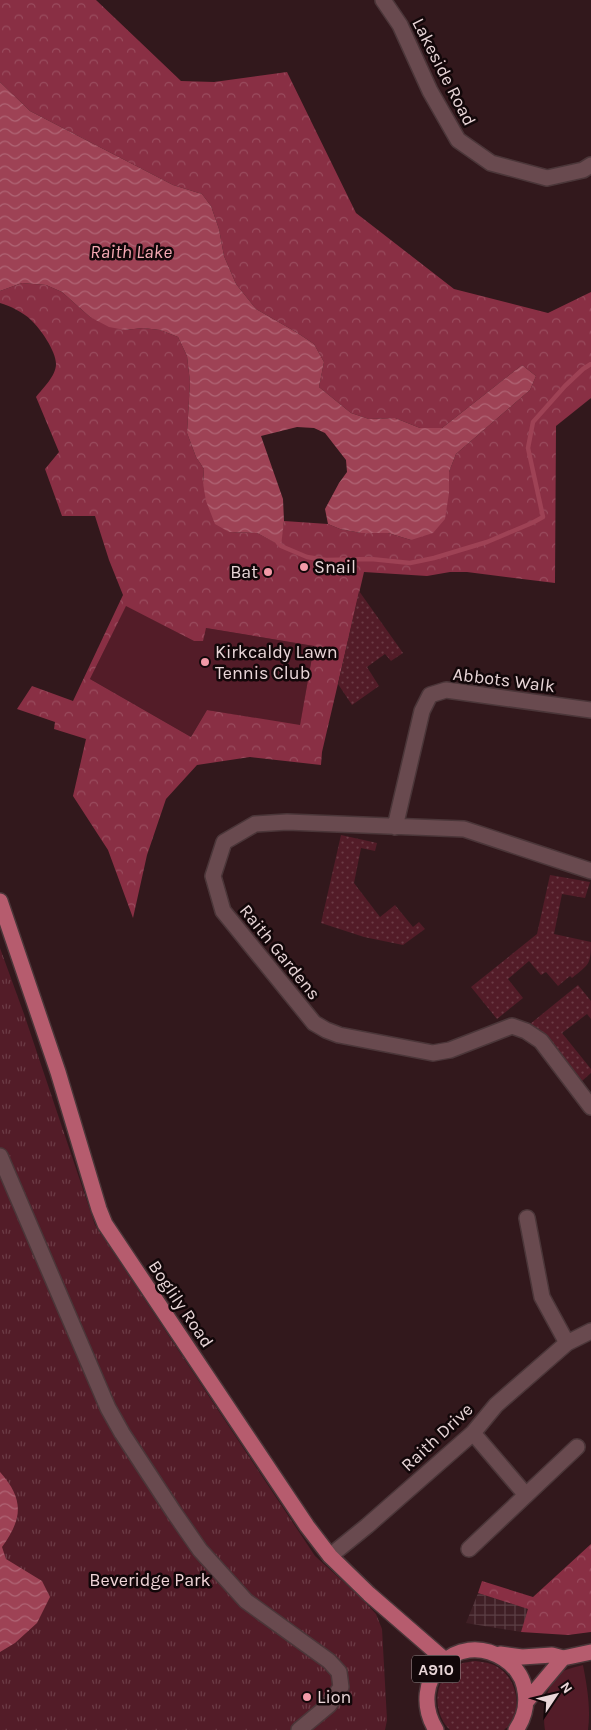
<svg xmlns="http://www.w3.org/2000/svg" width="591" height="1730" font-family="Karla,sans-serif">
<style>
.industrial{fill:url(#industrial-grid)}
.grass{fill:#531c28}
.forest{fill:url(#forest-crowns);fill-rule:evenodd}
.park{fill:url(#park-tufts)}
.garden{fill:url(#garden-dots)}
.water{fill:url(#water-waves)}
.lines{fill:none;stroke-linecap:round;stroke-linejoin:round}
.stream{stroke:#9e4255;stroke-width:4.5}
.minor-casing{stroke:#4b3639;stroke-width:18}
.major-casing{stroke:#4b3639;stroke-width:18}
.minor{stroke:#694a4f;stroke-width:15}
.major{stroke:#b65c6e;stroke-width:15}
.poi-dot{fill:#f39aa8;stroke:#120709;stroke-width:2}
.labels{text-anchor:middle;stroke-width:5;stroke-linejoin:round;paint-order:stroke}
.shield{fill:#120709;stroke:#a8989a;stroke-width:1}
.shield-label{font-size:16px;font-weight:bold;fill:#e9d6d8}
.street-label{font-size:18px;fill:#e9d6d8;stroke:#120709}
.poi-label{font-size:18px;fill:#e9d6d8;stroke:#120709;text-anchor:start}
.park-label{font-size:18px;fill:#f0d5d8;stroke:#120709}
.water-label{font-size:19px;font-style:italic;fill:#f6a9b4;stroke:#120709}
</style>
<defs>
<pattern id="industrial-grid" width="8" height="8" patternUnits="userSpaceOnUse" patternTransform="scale(1.25)"><rect width="8" height="8" fill="#3f1f25"/><path d="M0 4h8M4 0v8" fill="none" stroke="#5b3f44"/></pattern>
<pattern id="forest-crowns" width="20" height="18" patternUnits="userSpaceOnUse" patternTransform="scale(1.25)"><rect width="20" height="18" fill="#892f44"/><path d="M2 6a3 3 0 1 1 6 0M12 15a3 3 0 1 1 6 0" fill="none" stroke="#9a4c5e"/></pattern>
<pattern id="park-tufts" width="24" height="20" patternUnits="userSpaceOnUse" patternTransform="scale(1.25)"><rect width="24" height="20" fill="#531c28"/><path d="M3 7l-1-3M5 7V3M7 7l1-3M15 17l-1-3M17 17v-4M19 17l1-3" fill="none" stroke="#6c3c46"/></pattern>
<pattern id="garden-dots" width="8" height="8" patternUnits="userSpaceOnUse" patternTransform="scale(1.25)"><rect width="8" height="8" fill="#531c28"/><path d="M2 2h.1M6 6h.1" fill="none" stroke="#6c3c46" stroke-width="1.8" stroke-linecap="round"/></pattern>
<pattern id="water-waves" width="16" height="10" patternUnits="userSpaceOnUse" patternTransform="scale(1.25)"><rect width="16" height="10" fill="#9e4255"/><path d="M0 5q4-4 8 0t8 0" fill="none" stroke="#b06575"/></pattern>
</defs>
<rect width="100%" height="100%" fill="#32181c"/>
<path class="industrial" d="M478,1593l51,16 -8,23 -55,-9z"/>
<path class="grass" d="M126,605l68,36 12,-13 108,18 -14,80 -93,-16 -16,27 -101,-58z
M583,1665c4,21 8,43 5,65h-43c-3,-16 1,-47 15,-57 6,-4 16,-6 23,-8z"/>
<path class="forest" d="M0,0h96l85,81 33,1 73,-10 69,141 98,76 94,24 43,-21v106l-35,28 -1,157 -88,-11h-17l-23,4 -63,-4 -42,180 -1,13 -71,-8 -53,8 -31,34 -19,56 -14,63 -25,-68 -35,-54 13,-57 -32,-10 1,-7 -38,-13 15,-23 41,15 50,-106 -14,-35 -14,-44h-33l-17,-47 14,-17 -23,-55c7,-9 20,-21 20,-33 0,-13 -16,-36 -25,-44 -8,-8 -21,-14 -31,-17v-12l22,-8 24,2 16,7 28,25 35,13 18,-2 17,2 18,7 9,19 3,26 -3,51 9,24 8,12 -1,14 26,49 28,1 23,12 4,-24 44,3 12,5 21,4h27l23,7 38,-47v-21l7,-18 74,-64 6,-14 -14,-11 -80,63h-22l-25,-10 -26,1 -18,-6 -32,-26 5,-25 -10,-18 -18,-12 -40,-23 -20,-25 -12,-28 -5,-27 -8,-23 -9,-12 -29,-9 -143,-74 -30,-29zM126,606l68,35h9l3,-13 108,18 -14,79 -93,-15 -16,27 -101,-58z
M591,1544v88l-23,3 -47,-3 7,-23 -50,-16 4,-12 51,16z"/>
<path class="park" d="M0,948l24,66 71,211 220,331 45,41 16,17 6,15 5,91 -2,10h-385z"/>
<path class="garden" d="M359,591l44,62 -12,8 -6,-7 -18,13 12,19 -27,19 -14,-21z
M341,835l36,8 -2,8 -14,-3 -7,35 26,34 15,-12 18,22 6,-5 6,7 -22,16 -39,-8 -43,-14z
M550,875l40,7 -5,16 -23,-4 -8,40 37,8c0,23 -2,22 -19,36l-2,-2 -12,10 -12,-14 -5,3 -12,-14 -21,18 15,19 -26,21 -26,-32 66,-53z
M578,985l13,16v18l-4,-5 -25,19 29,36v4l-9,8 -36,-45 -16,-12z
M475,1661c5,1 11,1 16,3 22,7 32,37 21,57 -2,3 -5,6 -8,9h-54c-19,-19 -17,-54 10,-66 5,-2 10,-2 15,-3z"/>
<path class="water" d="M0,82l30,29 143,74 29,9 9,12 8,23 5,27 12,28 20,25 40,23 18,12 10,18 -5,25 32,26 18,6 26,-1 25,10h22l80,-63 14,11 -6,14 -74,64 -7,18v21l-4,26 -12,14 -22,7 -23,-7h-27l-21,-4 -12,-5 -3,-15 14,-26 8,-11 -1,-12 -21,-27 -11,-5 -17,-1 -36,9 22,63 1,22 -3,25 -24,-13 -28,-1 -14,-8 -9,-23 -3,-18 1,-14 -8,-12 -9,-24 3,-51 -3,-26 -9,-19 -18,-7 -17,-2 -18,2 -16,-3 -19,-10 -28,-25 -16,-7 -24,-2 -22,8z
M0,1472c24,27 23,46 2,75l4,12 36,22 8,16 -13,26 -22,20 -15,9z"/>
<g class="lines">
<path class="stream" d="M278,543l3,3 26,11 19,3 45,-1 39,4 24,-5 53,-16 45,-19 11,-6 -15,-69 5,-26 32,-36 18,-17 8,-5"/>
<defs>
<path id="minor" d="M383,0l17,25 30,66 28,49 33,23 56,15 36,-8 8,-5
M395,827l27,-116 8,-16 16,-5 145,20
M591,871l-127,-42 -177,-7 -32,2 -31,18 -11,34 10,35 91,112 12,7 13,5 94,18 17,-3 62,-24 14,5 15,10 50,66
M0,1156l108,252 14,25 51,78 27,39 46,51 83,60 10,11 2,15 -12,18 -30,25
M527,1218l15,79 25,46
M473,1433l53,62
M469,1549l108,-102
M330,1556l37,-30 106,-93 23,-28 71,-62 24,-12"/>
<path id="major" d="M0,901l58,171 41,137 6,15 202,302 23,30 39,38 76,66
M500,1654l22,3 30,-2 11,3 28,-6
M526,1702l37,-44
M436,1730c-30,-49 20,-102 68,-71 10,6 18,17 20,27 4,16 1,31 -8,44"/>
</defs>
<use href="#minor" class="minor-casing"/>
<use href="#major" class="major-casing"/>
<use href="#minor" class="minor"/>
<use href="#major" class="major"/>
</g>
<g class="poi-dot">
<circle cx="304" cy="567" r="5"/>
<circle cx="268" cy="572" r="5"/>
<circle cx="205" cy="662" r="5"/>
<circle cx="307" cy="1697" r="5"/>
</g>
<g class="labels">
<rect class="shield" x="412" y="1655.5" width="48" height="27" rx="4"/>
<g class="shield-label">
<text x="436" y="1675">A910</text>
</g>
<g class="street-label">
<text transform="translate(444 72) rotate(63)" y="6">Lakeside Road</text>
<text transform="translate(504 680) rotate(7)" y="6">Abbots Walk</text>
<text transform="translate(280 952) rotate(51)" y="6">Raith Gardens</text>
<text transform="translate(181 1304) rotate(56)" y="6">Boglily Road</text>
<text transform="translate(437 1437) rotate(-43)" y="6">Raith Drive</text>
</g>
<g class="poi-label">
<text x="314" y="573">Snail</text>
<text x="258" y="578" text-anchor="end">Bat</text>
<text x="215" y="658">Kirkcaldy Lawn<tspan x="215" dy="21">Tennis Club</tspan></text>
<text x="317" y="1703">Lion</text>
</g>
<g class="park-label">
<text x="150" y="1586">Beveridge Park</text>
</g>
<g class="water-label">
<text x="131" y="258">Raith Lake</text>
</g>
</g>
<g transform="translate(556 1695) rotate(55)" stroke="#120709" stroke-width="4" paint-order="stroke">
<path d="M0-4L9 19L0 12L-9 19Z" fill="#e9d6d8"/>
<text y="-8" font-size="14" font-weight="bold" text-anchor="middle" fill="#e9d6d8">N</text>
</g>
</svg>
